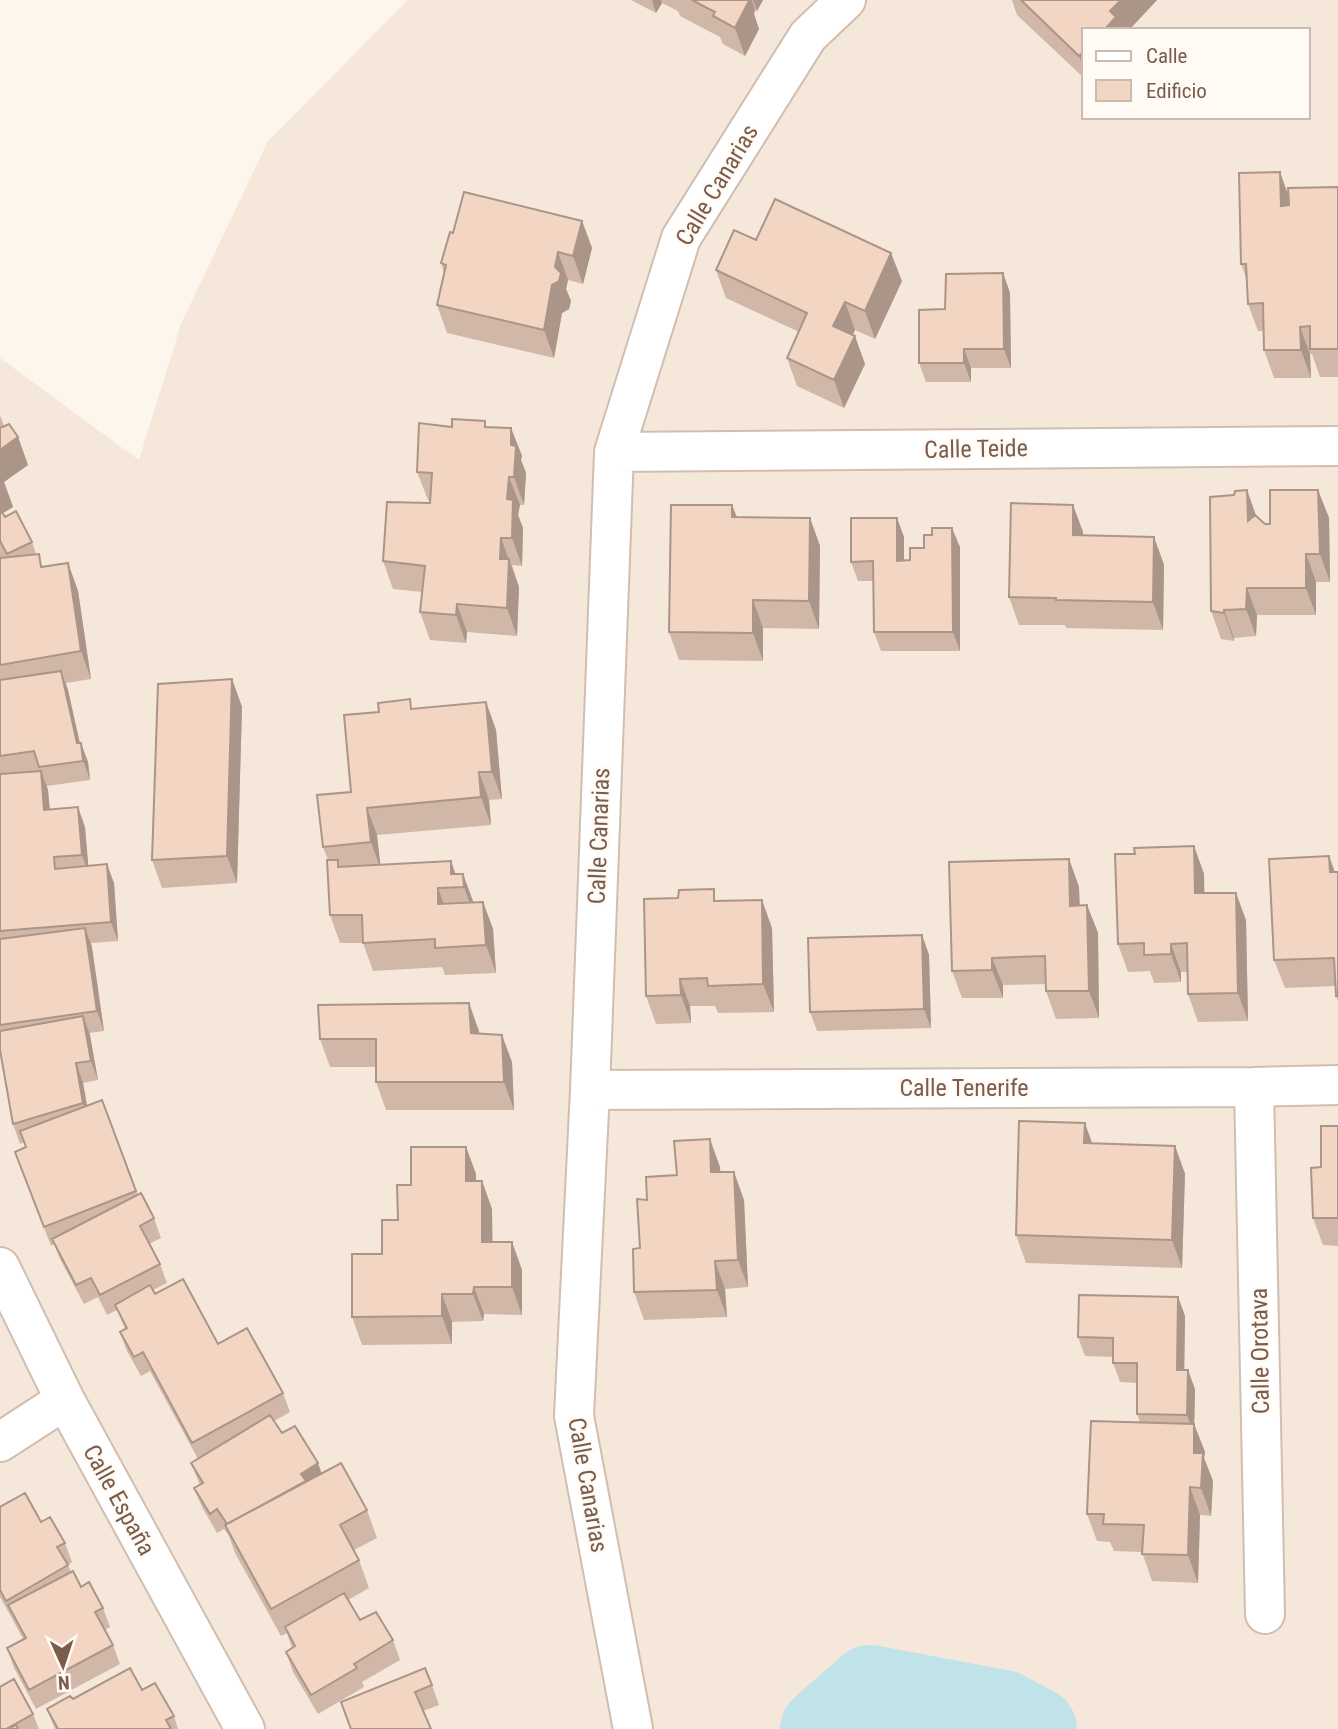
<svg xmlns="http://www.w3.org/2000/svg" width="1338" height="1729" font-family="'Roboto Condensed',sans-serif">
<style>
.residential{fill:#f5e8da;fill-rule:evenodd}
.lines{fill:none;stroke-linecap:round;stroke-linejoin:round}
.river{stroke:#bfe3e8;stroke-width:84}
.minor-casing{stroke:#d1beb0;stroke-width:42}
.minor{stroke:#fff;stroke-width:38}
.wall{fill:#d1b7a8}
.shaded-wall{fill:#aa9588}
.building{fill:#f3d5c3;stroke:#aa9588;stroke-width:2}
.labels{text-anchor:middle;stroke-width:5;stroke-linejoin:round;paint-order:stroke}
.street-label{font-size:24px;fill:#7a5c4d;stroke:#fffaf3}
</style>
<rect width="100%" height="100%" fill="#fdf6ec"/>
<path class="residential" d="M408,0h930v1729h-1338v-1371l139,102 42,-136 87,-183zM1084,30h224v87h-224z"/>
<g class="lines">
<path class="river" d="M822,1729l48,-42 133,25 32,17"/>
<defs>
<path id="minor" d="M614,452l724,-6
M1254,1087l11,527
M590,1090l664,-3 84,-2
M0,1267l65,133 180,329
M0,1442l65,-42
M633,1729l-59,-313 16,-326 24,-638 67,-214 127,-202 38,-36"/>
</defs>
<use href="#minor" class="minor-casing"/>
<use href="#minor" class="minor"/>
</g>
<path class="wall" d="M631,0h132l-6,11 -2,-1 -1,4 5,15 -14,27 -22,-12 -3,-7 -40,-21 -2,-5 -16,-8 -6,10z
M1012,0h145l-28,30h-45v48l-67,-63z
M1338,187v190h-18l-8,-23h-2l1,24h-37l-10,-28v-19h-6l-10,-27 -1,-24 -6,-16 48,-68z
M582,221l10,27 -9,36 -15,-4 -2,9 5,12 -2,8 -7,4 -8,45 -107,-25 -10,-28 7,-32 -3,-10 12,-30z
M756,240l146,41 -27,58 -20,-9 -2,5 12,29 -21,44 -47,-22 -10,-28 12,-26 -73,-34 -10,-28z
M1003,273l7,20 1,75h-40v14h-45l-7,-19 26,-54z
M0,415l4,11 14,11 10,28 -24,17 9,25 -11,6 3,4 27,25 4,12 7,13 25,-4 10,28 13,88 -25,4 2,7 12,53 8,19 2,18 -43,6 1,4 2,19 35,18 3,38 26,18 4,58 -27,2 13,88 -15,2 9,47 -15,3 4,23 15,-6 36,95 16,23 7,20 -12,6 11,20 7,19 -14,7 2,4 63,50 65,49 7,19 -16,9 8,12 39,41 46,36 10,28 -23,12 5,10 10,28 -21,12 12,20 33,20 7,20 -38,22 2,5 -46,27 -25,-42 -7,-20 6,-4 -5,-15 -6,3 -46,-83 -6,-17 -5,-7 -7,4 -15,-26 -8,-19 6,-3 -9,-22 7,-4 -48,-88 -9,5 -14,-25 -7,-19 5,-3 -8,-19 -10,5 -9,-18 -14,7 -24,-45 -6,-15 -3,2 -36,-94 11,-5 -2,-5 -4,2 -7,-20 -13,-74z
M452,427l59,1 11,28 -1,4 5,13 -2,32h-4l-2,10 5,13 -1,38 -10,-1 7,22 -2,49 -50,-4 -1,11 -36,-3 -10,-28 2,-20 -29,-3 -10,-28 47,-58v-3h-2l-11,-28z
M1318,490l11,28 1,64h-14v33h-59l-1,21 -22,2v3l-13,-2 -10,-28 45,-95 9,8h5z
M732,505l5,12 73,1 10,28 -1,83 -56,-1v33l-84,-1 -10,-28z
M1073,505l10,27v3l71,2 10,28 -1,65 -97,-2 -1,-3h-46l-10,-28z
M897,518l7,19v23h6l50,-13v104h-79l-7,-19 -1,-51h-15l-7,-19z
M232,679l10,28 -5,176 -75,5 -10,-28z
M486,702l10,28 6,69 -13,1 2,25 -114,10 3,30 71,-4 4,13h8l10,28h10l10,27 3,44 -51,2 -3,-8 -69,4 -10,-28h-23l-10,-28 -2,-55 -5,-13 28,-55 63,-83z
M1194,846l10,28v19l42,27 2,101 -50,1 -10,-28v-22h-7v10l-27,1 -4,-12 -22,1 -10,-28 17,-90z
M1329,856l6,16h3v130l-2,-6 -1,-10 -50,2 -11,-28z
M1069,859l10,28 1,18h7l11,28 1,85 -43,1 -10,-28v-7l-43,1v13h-41l-10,-27z
M718,901l54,27 2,84 -56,1 -3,-7h-25l1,17 -35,1 -10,-28z
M922,935l7,20 2,73 -114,3 -7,-19z
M469,1003l10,31 33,28 2,48h-128l-10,-28v-15h-46l-10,-28z
M1338,1126v120l-15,-1 -10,-27 8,-51z
M1092,1143l83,3 10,28 -3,94 -156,-5 -10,-28z
M466,1147l10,27v7h6l10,28v33h20l10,28v45l-38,-1 -1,7 -31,1v22l-90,1 -10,-28 46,-97 13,-35z
M720,1167v5l24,28 4,87 -23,2 2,28 -83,3 -10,-28 13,-92 30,-25z
M1178,1297l7,19 -1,54 11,19 -1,35 11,28 -1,6 9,23 -2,35 -11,-1 -2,68 -46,-2 -10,-29 -28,-1 -4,-9 -13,-1 -10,-27 53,-92 -3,-8v-31l-17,-1 -7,-19v-6l-28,-1 -7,-19z
M0,1507l41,15 24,21 7,19 -4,3 3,7 10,15 22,21 7,19 -5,3 8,15 7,19 -84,45 -22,-41 -7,-20 16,-9 -10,-19 -13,-23z
M432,1685l7,20 -16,6 -82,-9z
M142,1690l32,26 4,13h-123l-8,-20 26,-10z
M33,1714l6,15h-39z"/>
<path class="shaded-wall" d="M652,0h9l1,3 -6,10z
M740,0h12l3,10 -1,4 5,15 -14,27 -10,-28z
M753,0h10l-6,11z
M1121,0h36l-28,30h-25l6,-19z
M1084,51v18l-5,-13z
M1280,172l10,28 1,34 -10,-28z
M582,221l10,27 -9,36 -10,-28z
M558,252l10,28 -2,9 5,12 -2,8 -7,4 -8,45 -10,-28z
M891,253l11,28 -27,58 -10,-28z
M1003,273l7,20 1,75 -7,-19z
M845,302l10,28 -12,24 -10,-28z
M1300,327l10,27 1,24 -10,-28z
M855,336l10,28 -21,44 -10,-28z
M964,349l7,19v14l-7,-19z
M511,428l11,28 -1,4 5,13 -2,32 -10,-28 -3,-32z
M18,437l10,28 -24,17 9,25 -13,8v-65z
M509,477l11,28 -2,10 5,13 -1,38 -10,-28 -5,-39z
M1247,490l10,28 -9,3z
M1318,490l11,28 1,64 -10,-28z
M732,505l11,28 -11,-16z
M1073,505l10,27v31l-10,-28z
M810,518l10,28 -1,83 -10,-28z
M897,518l7,19v43l-7,-19z
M952,528l8,19v104l-7,-19z
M1154,537l10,28 -1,65 -10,-28z
M501,538l18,49 -2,49 -10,-28 -7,-49z
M1306,554l10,28v33l-10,-27z
M68,563l10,28 13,88 -10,-28z
M1247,588l10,27 -1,21 -10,-27z
M753,600l10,28v33l-10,-28z
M457,604l10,28 -1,11 -10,-28z
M1224,610l10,28v3l-10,-28z
M61,671l7,19 14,64 -1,-11 7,19 2,18 -13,-37z
M232,679l10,28 -5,176 -10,-27z
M486,702l10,28 6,69 -10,-27z
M41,771l7,19 3,39 -7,-19z
M479,772l10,28 2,25 -10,-28z
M78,807l7,20 4,47 -7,-19z
M367,808l10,27 4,35 -10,-28z
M1194,846l10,28 1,47 -10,-28z
M1329,856l9,25 -8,-9z
M1069,859l10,28 1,47 -10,-28z
M451,861l9,26 -9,-13z
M107,864l7,19 4,58 -7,-19z
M463,874l10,27 1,14 -10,-28z
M438,888l10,27 -10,-11z
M1236,893l10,27 2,101 -10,-28z
M762,900l10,28 2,84 -11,-28z
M483,902l10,27 3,44 -10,-28z
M1087,905l11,28 1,85 -10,-27z
M85,928l7,19 12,84 -7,-20z
M922,935l7,20 2,73 -7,-19z
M1171,944l10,28v10l-10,-28z
M992,958l11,27v13l-11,-28z
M680,979l10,27 1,17 -10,-28z
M469,1003l10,28 2,30 -10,-28z
M83,1016l7,19 8,45 -7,-19z
M502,1035l10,27 2,48 -10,-28z
M76,1063l7,20 7,39 -7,-19z
M1085,1123l10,28 -11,-8z
M710,1139l10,28 2,33 -11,-28z
M1175,1146l10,28 -3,94 -10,-28z
M466,1147l10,27v35l-10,-28z
M734,1172l10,28 4,87 -10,-27z
M482,1181l10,28 1,60 -11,-27z
M512,1242l10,28v45l-10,-28z
M715,1261l10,28 2,28 -10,-27z
M474,1287l10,27 -1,7 -10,-27z
M442,1294l10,28v22l-10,-28z
M1178,1297l7,19 -1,73 -7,-19z
M1188,1370l7,19 -1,46 -7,-20z
M1194,1424l11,28 -1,6 9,23 -2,35 -10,-28 -7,-35z
M318,1463l7,20 -15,9 -9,-18z
M1190,1487l10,28 -2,68 -10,-28z"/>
<path class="building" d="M692,0h55l2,1 -14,27 -22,-12 2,-4z
M1021,0h100l-11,11 6,6 -12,13h-20v21l-5,5z
M1280,172l1,34 8,-1 -1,-17 50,-1v162h-28v-23l-10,1 1,23h-37l-1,-47 -15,1 -2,-40h-5l-2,-91z
M464,192l118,29 -9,35 -15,-4 -3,15 6,6 -2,8 -7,4 -8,45 -107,-25 9,-40 -5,-2 9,-31 3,1z
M775,199l116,54 -26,58 -20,-9 -12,24 22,10 -21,44 -47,-22 20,-45 -91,-43 18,-40 22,10z
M1003,273l1,76h-40v14h-45v-53l26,-1 1,-35z
M452,419l33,2v6l26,1v17l5,1 -2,31h-5l-2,22 6,1 -1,38h-11l-1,21h9l-2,49 -50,-4 -1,11 -36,-3 5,-46 -42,-5 4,-59 43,1 2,-30 -15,-1 2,-49 33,4z
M9,424l9,13 -18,13v-22z
M1247,490l1,31 7,-6 10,9h5v-34h48l2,64h-14v34h-59l-1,21 -22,1v3l-13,-2 -1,-114 24,-2 1,-4z
M1011,503l62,2v30l81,2 -1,65 -97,-2v-2l-47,-1z
M671,505h61v12l78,1 -1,83 -56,-1v33l-84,-1z
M0,509l5,8 11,-6 16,31 -25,12 -7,-13z
M851,518h46v43l13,-1v-12h14v-13h8v-7h20l1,104h-79l-1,-71 -22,1z
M39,554l2,13 27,-4 13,88 -81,14v-107z
M61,671l16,72h4l2,18 -44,6 -5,-16 -34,5v-76z
M232,679l-5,177 -75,4 6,-176z
M410,699l1,10 75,-7 6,70h-13l2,25 -114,11 4,34 -48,5 -6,-52 34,-3 -7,-77 35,-3 -1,-9z
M41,771l3,39 34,-3 4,48 -28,2 1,12 52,-5 4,58 -111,9v-157z
M1194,846l1,47h41l2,100 -50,1 -1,-51 -16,1v10l-27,1v-12l-26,1 -3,-90h20l-1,-6z
M1329,856l1,16h8v124h-2l-2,-38 -60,2 -5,-101z
M1069,859l1,47 17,-1 2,86h-43l-1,-35 -53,2v12l-40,1 -3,-109z
M327,860h11v7l113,-6v13h12l1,13 -26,1v16l45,-2 3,43 -51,3v-9l-72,4 -1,-28h-32z
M714,889v12l48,-1 1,84 -55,2 -1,-8 -27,1 1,16 -35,1 -2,-97 34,-1 1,-8z
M85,928l12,83 -97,14v-86z
M922,935l2,74 -114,3 -2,-74z
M469,1003l2,30 31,2 2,47h-128v-43h-56l-2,-34z
M83,1016l8,45 -15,2 7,40 -70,21 -13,-74v-19z
M102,1100l34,91 -92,36 -29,-75 11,-5 -6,-16z
M1019,1121l66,2 -1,20 91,3 -3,94 -156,-5z
M1321,1126h17v92h-25l-2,-50 10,-1z
M710,1139l1,33h23l4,88 -23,1 2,29 -83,2 -1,-43 7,-1 -3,-49 10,1 -1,-23 31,-2 -3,-34z
M411,1147h55v34h16v61h30v45h-38l-1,7h-31v22l-90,1v-63h30v-34h16l-1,-35h14z
M141,1193l13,25 -14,8 20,38 -60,31 -9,-17 -15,7 -24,-46z
M183,1279l35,65 29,-16 36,65 -91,50 -49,-91 -9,5 -14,-25 7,-4 -12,-23 35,-20 5,9z
M1079,1295l99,2 -1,73h11l-1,45 -50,-1v-51h-24v-25l-35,-1z
M270,1415l12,18 13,-7 23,37 -17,11 5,7 -79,43 -10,-15 -7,5 -16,-26 9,-5 -12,-20z
M1091,1421l103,3v29h9l-2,35 -11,-1 -2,68 -46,-1 2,-29 -41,-1 1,-10h-17z
M341,1463l26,47 -27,15 19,35 -88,49 -46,-84z
M25,1493l16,29 9,-5 15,26 -8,4 11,18 -62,36 -6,-11v-83z
M73,1571l8,16 8,-5 14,26 -8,4 18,33 -84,45 -22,-42 19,-10 -18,-33z
M344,1593l16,27 16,-8 17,28 -39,24 3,4 -46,27 -25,-43 9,-6 -10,-19z
M130,1668l12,22 13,-7 19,33 -8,4 5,9h-113l-11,-20 23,-13 3,3z
M425,1668l7,17 -17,7 16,37h-80l-10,-27z
M14,1679l19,35 -27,15h-6v-42z
M16,1725l2,4h-10z"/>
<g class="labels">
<g class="street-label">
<text transform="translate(717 185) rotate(-59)" y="8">Calle Canarias</text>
<text transform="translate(976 449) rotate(-1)" y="8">Calle Teide</text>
<text transform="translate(599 836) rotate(-88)" y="8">Calle Canarias</text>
<text x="964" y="1096">Calle Tenerife</text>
<text transform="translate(1260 1351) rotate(-91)" y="8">Calle Orotava</text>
<text transform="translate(588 1485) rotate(80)" y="8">Calle Canarias</text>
<text transform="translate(119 1500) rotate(61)" y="8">Calle España</text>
</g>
</g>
<rect x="1082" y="28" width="228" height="91" fill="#fffaf3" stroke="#cabbb1" stroke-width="2"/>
<rect x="1096" y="51" width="35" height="10" fill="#ffffff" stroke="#cabbb1" stroke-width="2"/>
<text x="1146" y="63" font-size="21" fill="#7a5c4d">Calle</text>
<rect x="1096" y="80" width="35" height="21" fill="#f3d5c3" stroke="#cabbb1" stroke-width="2"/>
<text x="1146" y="98" font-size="21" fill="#7a5c4d">Edificio</text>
<g transform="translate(63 1666) rotate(177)" stroke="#fffaf3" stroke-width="5" paint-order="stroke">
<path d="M0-5L12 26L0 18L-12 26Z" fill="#7a5c4d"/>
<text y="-10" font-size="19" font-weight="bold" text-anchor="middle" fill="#7a5c4d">N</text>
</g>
</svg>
